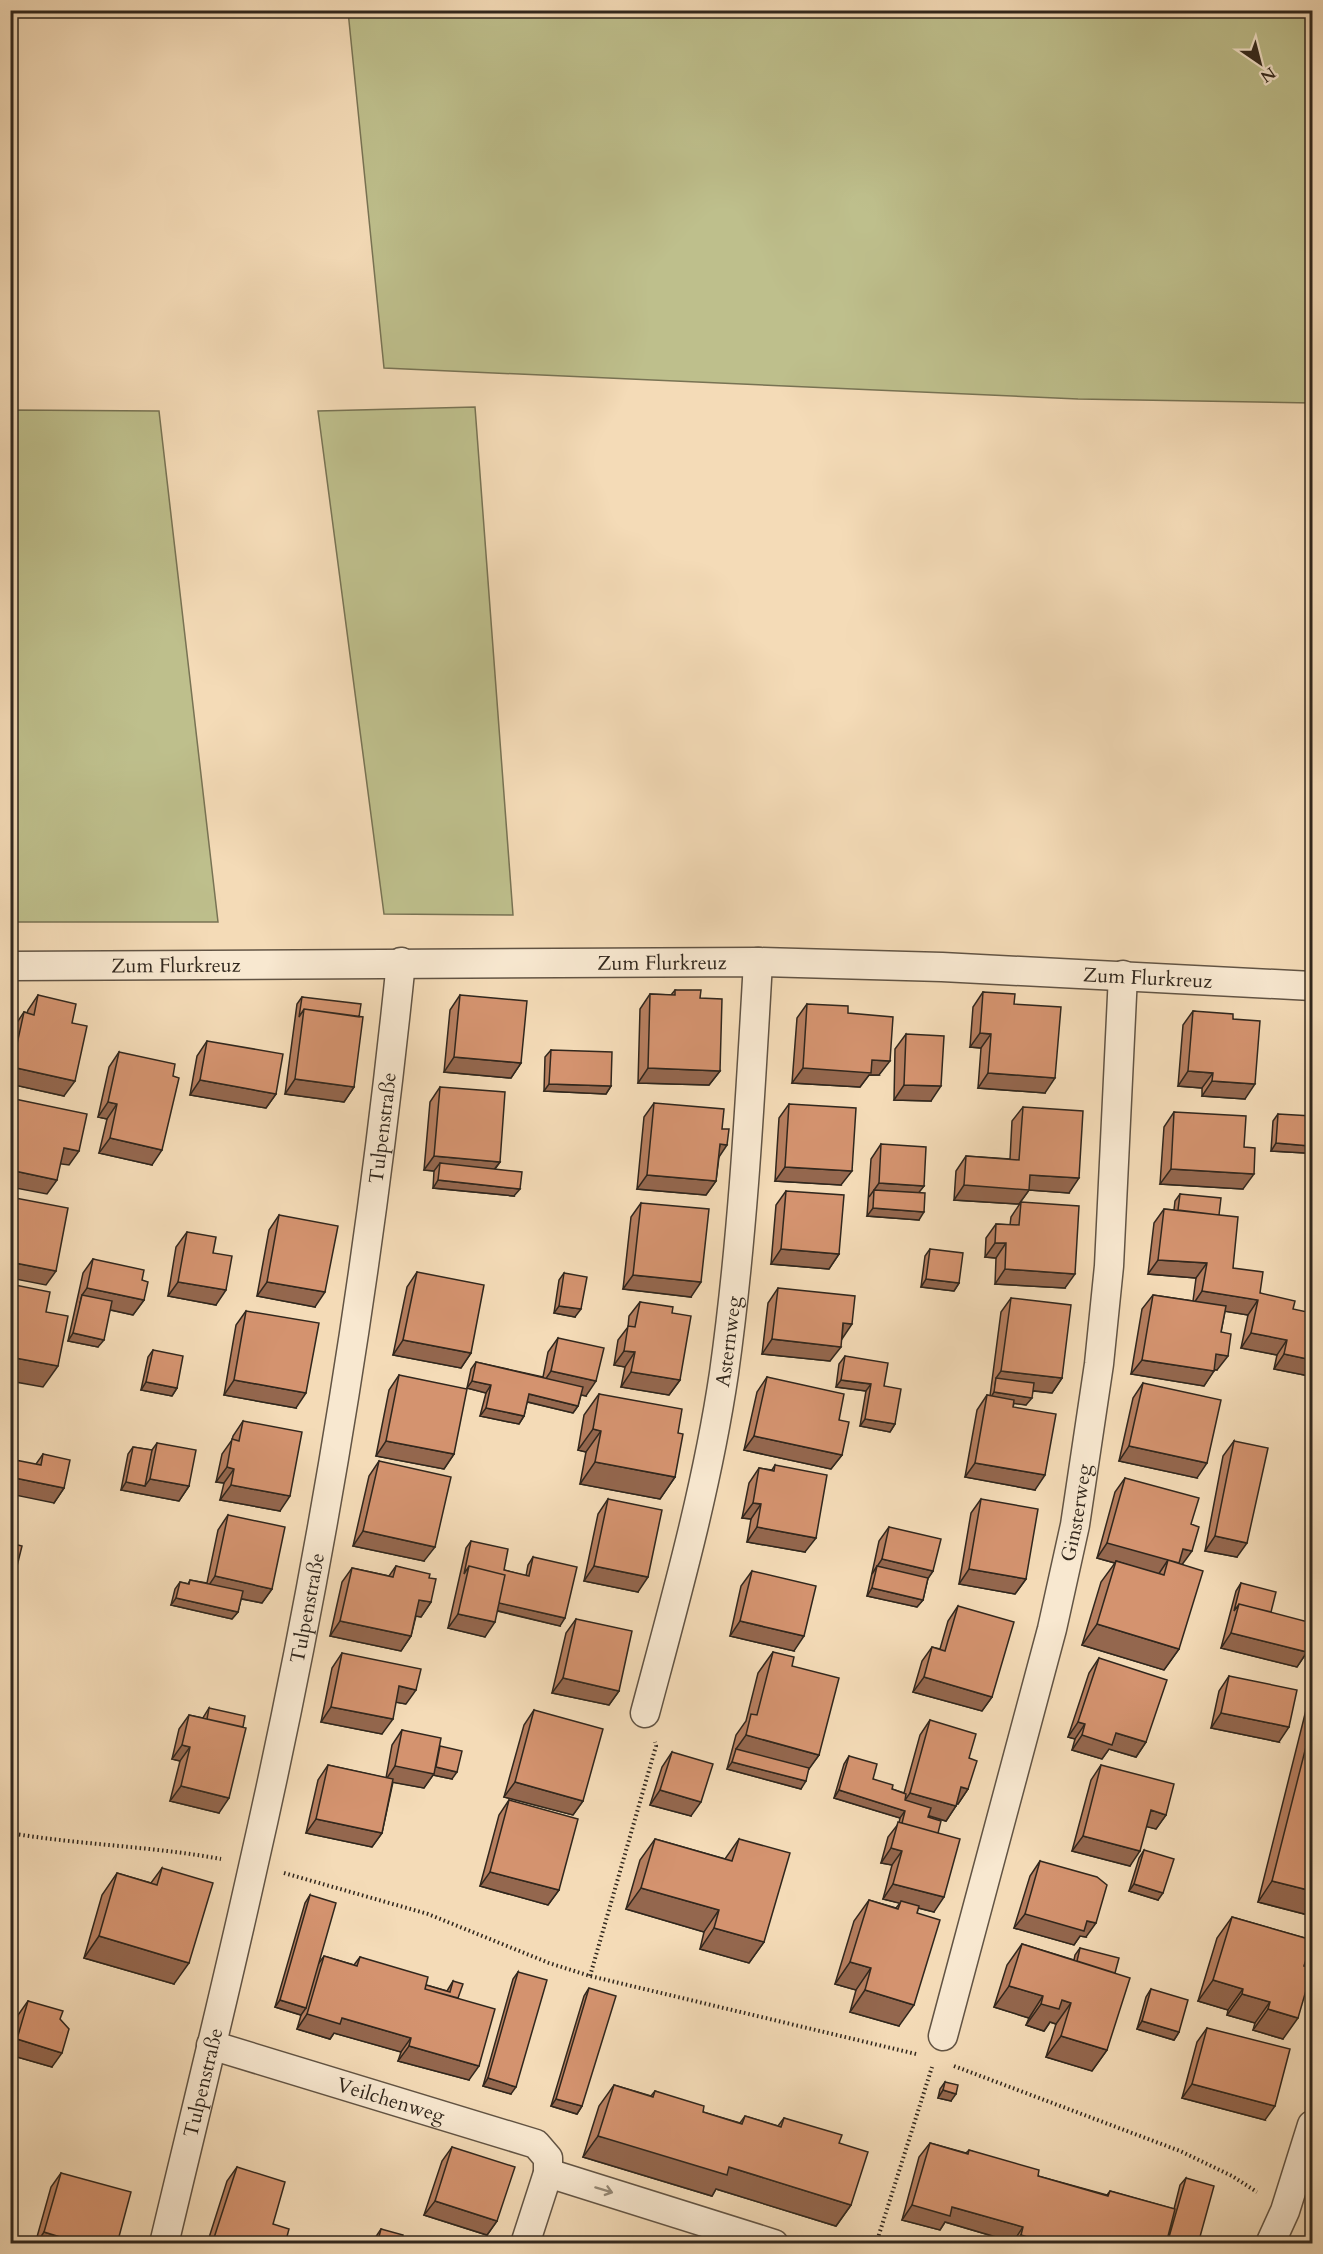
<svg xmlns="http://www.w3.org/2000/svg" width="1323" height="2254" font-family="Cardo,serif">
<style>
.green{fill:#bebf8c;stroke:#787354;stroke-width:1.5}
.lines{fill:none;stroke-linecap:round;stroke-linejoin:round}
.street-casing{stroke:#625444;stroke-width:31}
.path{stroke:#31271d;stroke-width:4;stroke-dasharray:1.5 3;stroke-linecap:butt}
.street{stroke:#f8e8d0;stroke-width:28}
.wall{fill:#b67e5f;stroke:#31271d;stroke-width:1.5}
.shaded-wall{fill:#94674e;stroke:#31271d;stroke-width:1.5}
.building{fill:#d4936f;stroke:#31271d;stroke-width:1.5}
.oneway{stroke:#948876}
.labels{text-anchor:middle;stroke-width:5;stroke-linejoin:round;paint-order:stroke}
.street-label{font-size:20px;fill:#31271d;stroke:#f8e8d0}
</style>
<rect width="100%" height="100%" fill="#f4dbb7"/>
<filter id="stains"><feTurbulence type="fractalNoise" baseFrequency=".00333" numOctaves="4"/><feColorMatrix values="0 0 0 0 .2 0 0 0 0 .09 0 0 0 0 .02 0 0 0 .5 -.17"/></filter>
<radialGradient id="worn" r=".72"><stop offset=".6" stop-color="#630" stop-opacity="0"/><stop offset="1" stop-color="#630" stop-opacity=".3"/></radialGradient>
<path class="green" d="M348,11h964v392l-234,-4 -694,-31z
M475,407l38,508 -129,-1 -66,-503z
M11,410l148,1 59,511h-207z"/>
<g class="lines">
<defs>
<g id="street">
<path id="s1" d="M10,966l748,-4 184,5 370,19"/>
<path id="s2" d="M645,1713c30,-112 62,-225 79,-340 19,-136 26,-273 34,-411"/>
<path id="s3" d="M943,2036l109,-407 23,-104 24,-161 10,-98 14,-291"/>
<path id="s4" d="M211,2045l325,99 12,14v15l-23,71"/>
<path d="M548,2173l226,71"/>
<path id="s5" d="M164,2244c30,-126 61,-251 89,-377 68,-298 117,-601 148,-905"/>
<path d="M1270,2244l15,-33 27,-86"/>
</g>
</defs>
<use href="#street" class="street-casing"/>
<path class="path" d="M10,1833c70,12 141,13 211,26
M284,1873l144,41 121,49 41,13 326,78
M590,1976l66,-230 -1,-4
M954,2066l226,85 52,25 25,16
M876,2244l56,-177"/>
<use href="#street" class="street"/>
</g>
<path class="wall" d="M675,990l25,8 20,73 -11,14 -71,-2 2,-74 10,-15 21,1z
M983,992l31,12 31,89 -67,-5 3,-40 -11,-1 3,-40z
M38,995l34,28 -8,73 -54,-12v-42l4,-15 10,-15 3,1 1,-3z
M460,995l61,68 -10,15 -67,-6 6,-62z
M302,997l57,20 -5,70 -10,15 -59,-8 12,-90z
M807,1004l72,71h-10l-9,12 -68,-4 5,-65z
M1193,1011l40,8 12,80 -43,-3v-8l-24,-2 5,-61z
M906,1034l25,67 -37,-1 1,-51z
M207,1041l69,53 -10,14 -76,-13 7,-39z
M551,1050l60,36 -5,8 -62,-3 1,-34z
M119,1052l33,113 -53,-12 8,-34 -9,-2 11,-50z
M440,1087l60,75 -5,7 19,27 -81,-8 1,-17 -10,-1 6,-68z
M654,1103l65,54 -3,24 -10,14 -69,-6 7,-72z
M789,1104l52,81 -66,-4 4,-63z
M1023,1107l46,86 -40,-3 -10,14 -65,-4 2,-29 10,-15 44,3 2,-38z
M1174,1112l70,35 -1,42 -83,-5 4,-57z
M1278,1114l32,32 -5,7 -34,-2 2,-30z
M881,1144l43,42 -6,7 1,27 -52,-4 4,-57z
M786,1191l53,63 -10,15 -58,-5 5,-59z
M1180,1194l39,21 14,53 27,25 33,16 16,67 -35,-7 3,-14 -36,-7 7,-33 -23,-4 -4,21 -4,38h-3l-10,16 -73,-12 11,-65 11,-14 40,6 3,-23 -48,-4 6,-51 10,-14 10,1 1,-9z
M1021,1202l44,86 -70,-4 1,-26 -11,-1 1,-19 10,-14 14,1 1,-8z
M641,1203l50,94 -68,-8 8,-72z
M279,1215l36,92 -58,-11 12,-66z
M187,1232l26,21 3,52 -48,-9 8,-49z
M930,1249l29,34 -5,8 -33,-4 4,-31z
M93,1259l49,21 2,20 -11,15 -23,-5 -12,37 -30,-6 15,-68z
M417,1272l54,81 -10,15 -68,-13 14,-68z
M564,1273l11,44 -21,-4 5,-33z
M778,1288l63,51 -11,22 -68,-7 6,-51z
M1011,1298l51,80 -10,15 -19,-2 -7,14 -12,-2 -1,4 22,83 -70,-13 12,-67 10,-15 3,1 11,-84z
M640,1302l32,11 8,67 -11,15 -48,-8 4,-20 -11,-2 4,-25 10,-13 1,-11z
M246,1311l50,97 -72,-13 12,-70z
M558,1338l28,58 -5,-1 -3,11 -5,7 -46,-11 -3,14 -5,8 -39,-8 6,-23 -19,-5 4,-19 5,-7 67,15 5,-25z
M153,1350l24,38 -5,8 -31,-6 7,-33z
M845,1356l39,30 11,38 -5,8 -30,-6 6,-35 -30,-4 3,-23z
M399,1375l55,79 -10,15 -68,-13 13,-66z
M767,1377l72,43 3,35 -11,14 -87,-19 13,-58z
M1143,1383l54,95 -78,-17 14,-63z
M599,1394l79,39 -3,44 -15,22 -80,-15 6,-32 -8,-2 6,-35z
M243,1421l37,90 -60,-11 4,-17 -8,-1 6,-28 10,-14 1,-4z
M1234,1441l3,116 -32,-6 18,-95z
M157,1443l32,43 -10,15 -58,-11 7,-36 5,-7 19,3z
M43,1454l21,34 -10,15 -18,-39z
M379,1461l45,100 -71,-15 16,-70z
M775,1465l30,87 -58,-10 4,-23 -9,-1 7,-35 10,-15 13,2z
M1125,1478l66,46 -9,41 -3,84 -15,21 -82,-25 19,-63 14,-19 -18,-5 18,-66z
M608,1499l30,93 -54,-11 14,-67z
M981,1499l45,80 -11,15 -56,-10 12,-71z
M228,1515l44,74 -10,14 -21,-4 -3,13 -6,7 -61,-14 4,-16 5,-7 8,2 2,-4 17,3 11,-53z
M889,1527l44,44 -5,7 -5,22 -6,7 -50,-11 12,-55z
M471,1541l33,29 22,6 2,-11 5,-8 27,69 -63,-15 -12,26 -37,-9 18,-80z
M396,1566l33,12 2,24 -10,15 -5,-1 -5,20 -10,15 -71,-15 12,-54 10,-14 37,8z
M752,1571l42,80 -64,-15 11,-50z
M1241,1583l30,29 36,40 -10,15 -76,-19 15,-57z
M958,1606l34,91 -10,14 -69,-19 9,-31 10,-14 8,2 8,-28z
M576,1619l43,72 -10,14 -57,-12 14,-60z
M773,1652l19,14 27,89 -10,13 -8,21 -74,-20 9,-34 10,-14 12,-48z
M342,1653l64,51 -10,-2 -14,32 -61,-12 11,-54z
M1099,1658l47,84 -10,15 -27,-8 -7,10 -30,-9 3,-11 -7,-2 21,-64z
M1229,1676l50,66 -68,-14 8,-37z
M1312,1701v215l-54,-14 48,-192z
M209,1708l10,105 -49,-12 10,-40 -8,-2 7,-30 10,-14 14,3 1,-2z
M534,1710l49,91 -10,14 -69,-18 20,-72z
M930,1720l39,38 -1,31 -10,15h-1l-11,17 -17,-5 -1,1 10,16 -4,79 -16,-4 -1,5 -18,113 -49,-14 6,-22 -21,-6 19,-63 15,-21 27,8 4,-5 -17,-4 9,-34 -11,-2 7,-26 11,-14 1,-5 -66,-20 10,-34 5,-8 24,23 19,10 12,4 16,-58z
M402,1730l38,16 12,33 -19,-4 -9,13 -31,-6 -11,51 -10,14 -66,-14 12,-53 10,-15 58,13 6,-33z
M672,1752l19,64 -41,-11 12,-38z
M1101,1765l65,50 -10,14 -10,-3 -16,40 -58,-15 19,-71z
M509,1800l50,90 -11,15 -68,-19 19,-71z
M655,1839l70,20 14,-20 25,103 -15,21 -49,-14 4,-17 -78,-23 14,-49z
M1144,1850l14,50 -29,-9 10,-33z
M1040,1861l46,76 -6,-1 -6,9 -60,-17 16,-52z
M162,1868l12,116 -90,-26 18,-63 15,-22 34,10z
M310,1895l9,68 5,-7 30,9 6,-8 66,28 21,6 6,-10 5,17 11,82 -71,-19 3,-9 -67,-19 -4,6 -33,-10 4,-14 -26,-8 30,-104z
M1232,1917l80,23 -29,99 -30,-9 2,-7 -28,-8 1,-5 -30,-9 19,-63z
M1022,1944l52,16 1,-5 5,-7 35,25 -8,77 -15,21 -46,-14 10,-33 -6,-2 -6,9 -18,-6 3,-7 -35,-11 13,-42z
M518,1972l-7,122 -28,-8 30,-107z
M589,1988l-7,118 -5,8 -26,-8 33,-110z
M1151,1989l28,43 -5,8 -37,-11 9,-32z
M28,2001l32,18 -8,48 -42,-12v-14l8,-26z
M1207,2028l58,92 -83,-22 15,-56z
M945,2082l6,19 -13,-3 2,-9z
M614,2085l37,11 4,-5 48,21 37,11 5,-7 33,10 6,-8 55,25 12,62 -15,21 -120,-37 -4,7 -129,-39 16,-51z
M930,2143l36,10 3,-3 69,26 69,19 3,-4 64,18 6,-24 6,-7 12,66h-186l1,-2 -68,-20 -5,8 -38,-10 17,-63z
M452,2147l45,74 -10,14 -63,-20 18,-54z
M237,2167l36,57 12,20h-78l20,-63z
M61,2173l56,71h-82l16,-57z
M381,2229l20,12 10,3h-40z"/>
<path class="shaded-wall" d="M980,1033l11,1 -10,14 -11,-1z
M454,1057l67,6 -10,15 -67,-6z
M872,1060l18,1 -11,14h-10l-9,12 -68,-4 11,-15z
M12,1067l63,14 -11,15 -54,-12v-15z
M648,1068l72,3 -11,14 -71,-2z
M1188,1071l25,2 -11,15 -24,-2z
M988,1073l67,5 -10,15 -67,-5z
M295,1079l59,8 -10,15 -59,-8z
M200,1080l76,14 -10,14 -76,-13z
M1212,1081l43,3 -10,15 -43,-3z
M549,1084l62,2 -5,8 -62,-3z
M904,1085l37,1 -10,15 -37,-1z
M108,1102l9,2 -10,15 -9,-2z
M110,1138l52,12 -10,15 -53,-12z
M1276,1143l34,3 -5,7 -34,-2z
M720,1144l7,1 -10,15z
M64,1148l15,3 -10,14 -15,-2z
M434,1156l66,6 -11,14 -49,-13 -6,8 -10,-1z
M785,1167l67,4 -11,14 -66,-4z
M1171,1169l83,5 -11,15 -83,-5z
M10,1170l47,10 -10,14 -37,-7z
M647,1175l69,6 -10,14 -69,-6z
M1030,1175l49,3 -10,15 -40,-3 -10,14 -65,-4 10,-15z
M438,1180l82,9 -6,7 -81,-8z
M879,1183l45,3 -11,14 -39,-10 -5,7z
M873,1208l51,4 -5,8 -52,-4z
M995,1243h11l-10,15 -11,-1z
M781,1249l58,5 -10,15 -58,-5z
M1158,1260l49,3 -11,15 -48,-4z
M10,1262l46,9 -10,14 -36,-7z
M1005,1269l70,5 -10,14 -70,-4z
M633,1275l68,7 -10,15 -68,-8z
M926,1279l33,4 -5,8 -33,-4z
M178,1282l48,8 -10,15 -48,-9z
M267,1282l58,10 -10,15 -58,-11z
M87,1288l57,12 -11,15 -53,-12 2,-8z
M1202,1291l56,9 -10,15 -56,-9z
M559,1306l22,3 -6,8 -21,-4z
M843,1323l9,1 -10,15z
M73,1333l31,7 -6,7 -30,-6z
M1251,1333l36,7 -10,15 -36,-7z
M772,1339l69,8 -11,14 -68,-7z
M403,1340l68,13 -10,15 -68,-13z
M624,1351l11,1 -10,15 -11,-2z
M1216,1354l12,2 -11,14 -11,-2z
M1284,1354l28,6v11l-3,5 -35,-7z
M10,1357l48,9 -15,21 -33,-6z
M1142,1360l72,11 -10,15 -73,-12z
M551,1371l45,10 -10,15 -45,-10z
M1001,1371l61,7 -10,15 -57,-7 1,-8z
M631,1372l49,8 -11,15 -48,-8z
M234,1380l72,13 -10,15 -72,-13z
M841,1380l30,4 -5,7 -30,-4z
M472,1381l19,4 -5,8 -19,-5z
M146,1382l31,6 -5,8 -31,-6z
M994,1392l38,6 -6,7 -37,-5z
M529,1394l49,12 -5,7 -49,-12z
M486,1408l38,8 -5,8 -39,-8z
M865,1419l30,5 -5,8 -30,-6z
M593,1429l8,2 -15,21 -8,-2z
M754,1436l88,19 -11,14 -87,-19z
M386,1441l68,13 -10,15 -68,-13z
M1129,1446l78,17 -10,15 -78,-17z
M595,1462l80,15 -15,22 -80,-15z
M975,1463l70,12 -10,15 -70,-13z
M227,1467l7,2 -10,14 -8,-1z
M10,1477l54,11 -10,15 -44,-9z
M150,1479l39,7 -10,15 -58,-11 5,-8 19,4z
M231,1485l59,11 -10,15 -60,-11z
M753,1503l8,1 -10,15 -9,-1z
M757,1527l59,11 -11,14 -58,-10z
M363,1531l72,16 -11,14 -71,-15z
M1215,1536l32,7 -10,14 -32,-6z
M1107,1543l76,6 9,2 -11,15 -13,-6 -10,15 -42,-14 -1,2 -18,-5z
M882,1559l51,12 -10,15 -46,-20 -5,8z
M594,1566l54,11 -10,15 -54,-11z
M969,1569l57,10 -11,15 -56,-10z
M10,1573l5,1 -5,7z
M215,1576l57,13 -10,14 -57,-12z
M872,1588l51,12 -6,7 -50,-11z
M176,1598l62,14 -6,7 -61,-14z
M419,1600l12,2 -10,15 -12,-2z
M496,1602l69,16 -5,8 -69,-17z
M458,1614l37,8 -10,15 -37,-9z
M340,1621l71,15 -10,15 -71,-15z
M740,1621l64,15 -10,15 -64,-15z
M1097,1624l82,25 -15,21 -82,-25z
M1231,1633l76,19 -10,15 -76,-19z
M924,1677l68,20 -10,14 -69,-19z
M563,1678l56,13 -10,14 -57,-12z
M399,1686l17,4 -10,14 -17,-3z
M331,1707l62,12 -11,15 -61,-12z
M1221,1713l68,14 -10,15 -68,-14z
M1078,1722l7,2 -10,15 -7,-2z
M1116,1733l30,9 -10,15 -27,-8 -7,10 -30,-9 10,-15z
M746,1735l73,20 -15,21 -68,-27z
M182,1745l8,2 -10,14 -8,-2z
M732,1762l74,19 -5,8 -74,-20z
M395,1766h37l25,6 -5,7 -19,-4 -9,13 -39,-7z
M515,1782l68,19 -10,14 -69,-18z
M181,1786l48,12 -10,15 -49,-12z
M961,1787l7,2 -10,15 -7,-2z
M660,1790l41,12 -10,14 -41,-11z
M839,1790l66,21 -5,7 -66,-20z
M910,1793l46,13 -10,15 -46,-14z
M1151,1810l15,5 -10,14 -16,-4z
M316,1819l66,14 -10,14 -66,-14z
M1083,1836l57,15 -10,15 -58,-15z
M891,1848l11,3 -10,14 -11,-2z
M490,1872l69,18 -11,15 -68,-19z
M1272,1881l40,10v25l-54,-14z
M893,1884l51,13 -10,15 -51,-13z
M1134,1884l29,9 -5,7 -29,-9z
M641,1888l78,22 -15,22 -78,-23z
M1025,1914l62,7 9,2 -10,14 -6,-1 -6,9 -60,-17z
M714,1928l50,14 -15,21 -49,-14z
M99,1936l90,27 -15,21 -90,-26z
M850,1962l21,6 -15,22 -21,-6z
M1213,1980l30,9 -15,21 -30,-9z
M1009,1986l34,10 -14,22 -35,-11z
M865,1990l49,15 -15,21 -49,-14z
M1242,1994l28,8 -15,21 -28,-8z
M280,2000l26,8 -5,7 -26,-8z
M1062,2000l9,3 -15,21 -6,-2 -6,9 -18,-6 15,-21z
M1268,2009l30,9 -15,21 -30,-9z
M307,2014l35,4 69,20 -10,14 -67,-19 -4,6 -33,-10z
M1142,2021l37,11 -5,8 -37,-11z
M1061,2036l46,14 -15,21 -46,-14z
M17,2039l45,14 -10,14 -42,-12v-7z
M409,2046l70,20 -10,14 -71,-19z
M488,2078l28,9 -5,7 -28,-8z
M1192,2084l83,22 -10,14 -83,-22z
M943,2090l13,4 -5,7 -13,-3z
M556,2099l26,7 -5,8 -26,-8z
M598,2136l131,31 122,38 -15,21 -120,-37 -4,7 -129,-39z
M435,2201l62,20 -10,14 -63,-20z
M912,2205l40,2 71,20 -10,15 -68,-20 -5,8 -38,-10z
M44,2232l39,12h-47z
M1021,2235l29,9h-35z"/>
<path class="building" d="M675,990h26l-1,8 22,1 -2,72 -72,-3 2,-74 25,1z
M983,992l32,2 -1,10 47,3 -6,71 -67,-5 3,-39 -11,-1z
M38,995l38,9 -4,19 15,3 -12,55 -63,-14 12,-55 10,3z
M460,995l67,6 -6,62 -67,-6z
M302,997l59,7 -2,13 -55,-8 -5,8z
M807,1004l41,2v7l45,4 -3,44 -18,-1 -1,13 -68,-5z
M304,1009l59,8 -9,70 -59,-8z
M1193,1011l40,3v5l27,2 -5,63 -43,-3 1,-8 -25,-2z
M906,1034l38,2 -3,50 -37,-1z
M207,1041l76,13 -7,40 -76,-14z
M551,1050l61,2 -1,34 -62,-2z
M119,1052l56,12 -2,12 6,2 -17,72 -52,-12 7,-34 -9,-2z
M440,1087l65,5 -5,70 -66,-6z
M10,1098l77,16 -8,37 -15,-3 -7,32 -47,-10z
M654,1103l70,6 -2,20h7l-2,16 -7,-1 -4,37 -69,-6z
M789,1104l67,4 -4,63 -67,-4z
M1023,1107l60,4 -4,67 -49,-3 -1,15 -65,-5 2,-29 53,4z
M1174,1112l72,4 -2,31 11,1 -1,26 -83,-5z
M1278,1114l34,2 -2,30 -34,-3z
M881,1144l45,3 -2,39 -45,-3z
M440,1163l82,9 -2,17 -82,-9z
M874,1190l51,3 -1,19 -51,-4z
M786,1191l58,4 -5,59 -58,-5z
M1180,1194l41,4 -2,17 -41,-5z
M10,1197l58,11 -12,63 -46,-9z
M1021,1202l58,4 -4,68 -70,-5 1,-26h-11l1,-19 23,1z
M641,1203l68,6 -8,73 -68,-7z
M1164,1209l74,8 -5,51 30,4 -3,21 35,8 -2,8 19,4v47l-28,-6 3,-14 -36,-7 7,-33 -56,-9 5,-28 -49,-3z
M279,1215l59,11 -13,66 -58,-10z
M187,1232l29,5 -3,16 19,3 -6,34 -48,-8z
M930,1249l33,4 -4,30 -33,-4z
M93,1259l51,11 -2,10 6,2 -4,18 -57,-12z
M417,1272l67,13 -13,68 -68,-13z
M564,1273l23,4 -6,32 -22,-3z
M10,1284l40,8 -4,20 22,4 -10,50 -48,-9z
M778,1288l77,8 -3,28 -9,-1 -2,24 -69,-8z
M82,1295l30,6 -8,39 -31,-7z
M1153,1295l73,11 -5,26 10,2 -3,22 -12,-2 -2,17 -72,-11z
M1011,1298l60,7 -9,73 -61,-7z
M640,1302l33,5 -1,6 19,3 -11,64 -49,-8 4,-20 -11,-1 4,-25 7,1z
M246,1311l73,12 -13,70 -72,-13z
M558,1338l46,10 -8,33 -45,-10z
M153,1350l30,6 -6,32 -31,-6z
M845,1356l43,7 -4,23 17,3 -6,35 -30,-5 6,-35 -30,-4z
M476,1362l107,25 -5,19 -49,-12 -5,22 -38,-8 5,-23 -19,-4z
M399,1375l68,14 -13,65 -68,-13z
M767,1377l77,17 -5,26 10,2 -7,33 -88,-19z
M996,1378l38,5 -2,15 -38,-6z
M1143,1383l78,17 -14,63 -78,-17z
M599,1394l83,15 -4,24 5,1 -8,43 -80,-15 6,-31 -8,-2z
M987,1395l27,5 -1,7 43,7 -11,61 -70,-12z
M243,1421l59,11 -12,64 -59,-11 3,-16 -7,-2 5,-28 7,2z
M1234,1441l34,7 -21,95 -32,-7z
M157,1443l39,7 -7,36 -39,-7z
M133,1447l19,3 -7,36 -19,-4z
M43,1454l27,6 -6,28 -54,-11v-18l31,6z
M379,1461l72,16 -16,70 -72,-16z
M775,1465l52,10 -11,63 -59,-11 4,-23 -8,-1 6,-35 15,3z
M1125,1478l74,20 -8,26 8,3 -7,24 -9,-2 -4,14 -72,-20z
M608,1499l54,11 -14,67 -54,-11z
M981,1499l57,10 -12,70 -57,-10z
M228,1515l57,12 -13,62 -57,-13z
M889,1527l52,12 -8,32 -51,-12z
M471,1541l37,8 -4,21 25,6 4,-19 44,10 -12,51 -66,-15 6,-28 -36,-9 -5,8z
M10,1543l12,3 -7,28 -5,-1z
M1168,1560l35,11 -24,78 -82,-25 19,-63 48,14z
M396,1566l34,8 -1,4 7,1 -5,23 -12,-2 -8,36 -71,-15 12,-53 41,9z
M469,1566l36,9 -10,47 -37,-8z
M877,1566l51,12 -5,22 -51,-12z
M752,1571l64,15 -12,50 -64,-15z
M190,1580l53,11 -5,21 -62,-14 4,-16 9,2z
M1241,1583l35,9 -5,20 -32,-8 -5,7z
M1239,1604l73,19v8l-5,21 -76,-19z
M958,1606l56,16 -22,75 -68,-20 8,-30 13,4z
M576,1619l56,12 -13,60 -56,-13z
M773,1652l21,5 -2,9 47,12 -20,77 -73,-20 5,-21 6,1z
M342,1653l79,16 -5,21 -17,-4 -6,33 -62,-12z
M1099,1658l68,22 -21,62 -30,-9 -4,12 -30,-10 3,-11 -7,-2z
M1229,1676l68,14 -8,37 -68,-14z
M209,1708l36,8 -2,11 -36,-8z
M534,1710l69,19 -20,72 -68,-19z
M189,1715l57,13 -17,70 -48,-12 9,-39 -8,-2z
M930,1720l46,14 -7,24 8,3 -9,28 -7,-2 -5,19 -46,-13z
M1312,1723v168l-40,-10z
M402,1730l39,8 -7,36 -39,-8z
M440,1746l22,5 -5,21 -21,-5z
M736,1749l73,19 -3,13 -74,-19z
M672,1752l41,12 -12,38 -41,-12z
M849,1756l28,8 -4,15 20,6 -1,4 14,5 -1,6 26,8 -3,9 13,4 -3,12 -36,-10 3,-12 -66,-21z
M328,1765l65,14 -11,54 -66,-14z
M1101,1765l73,19 -8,31 -15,-5 -11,41 -57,-15z
M509,1800l69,19 -19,71 -69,-18z
M898,1822l62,17 -16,58 -51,-13 9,-33 -11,-3z
M655,1839l77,22 7,-22 51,14 -26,89 -50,-14 5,-18 -78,-22z
M1144,1850l30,9 -11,34 -29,-9z
M1040,1861l57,16 10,8 -11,38 -9,-2 -3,10 -59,-17z
M162,1868l51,15 -24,80 -90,-27 18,-63 40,12z
M310,1895l26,8 -30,105 -26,-8z
M869,1900l29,9 3,-8 18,5 -2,7 23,7 -26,85 -49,-15 6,-22 -21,-6z
M1232,1917l80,23 -8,26 8,2v2l-14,48 -30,-9 2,-7 -28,-8 1,-5 -30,-9z
M1022,1944l108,34 -23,72 -46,-14 10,-33 -9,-3 -3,9 -18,-5 2,-8 -34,-10z
M1080,1948l39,10 -4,15 -38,-12z
M324,1956l33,10 3,-9 68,20 -3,12 70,20 -16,57 -70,-20 2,-8 -69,-20 -2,6 -33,-10z
M518,1972l29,8 -31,107 -28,-9z
M453,1981l10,3 -5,14 -33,-9 1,-4 24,7z
M589,1988l27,8 -34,110 -26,-7z
M1151,1989l37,11 -9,32 -37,-11z
M28,2001l35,10 -3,8 9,10 -7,24 -45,-14z
M1207,2028l83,21 -15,57 -83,-22z
M945,2082l13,3 -2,9 -13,-4z
M614,2085l39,12 2,-6 49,15 -1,6 39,12 3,-8 36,11 3,-9 58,17 -3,8 29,9 -17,53 -122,-38 -2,8 -129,-39z
M930,2143l38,11 1,-4 70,20 -1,6 70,20 2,-5 65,18 -9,35h-116l-29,-9 2,-8 -71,-20 -2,9 -38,-11z
M452,2147l63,20 -18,54 -62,-20z
M237,2167l48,15 -12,42 16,5 -4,15h-73z
M61,2173l70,19 -14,52h-34l-39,-12z
M1186,2178l28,8 -16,58h-31z
M381,2229l22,6 -2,6 10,3h-34z"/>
<defs><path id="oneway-shaft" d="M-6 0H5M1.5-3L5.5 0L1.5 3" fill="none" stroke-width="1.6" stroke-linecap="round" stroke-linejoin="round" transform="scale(1.5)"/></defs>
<use class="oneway" href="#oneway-shaft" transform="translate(604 2190) rotate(17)"/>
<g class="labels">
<g class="street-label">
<text dy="7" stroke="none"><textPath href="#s1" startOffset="652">Zum Flurkreuz</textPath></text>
<text dy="7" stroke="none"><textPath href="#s1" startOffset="166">Zum Flurkreuz</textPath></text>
<text dy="7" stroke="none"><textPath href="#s1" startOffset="1138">Zum Flurkreuz</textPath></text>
<text dy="7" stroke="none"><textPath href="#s5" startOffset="1138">Tulpenstraße</textPath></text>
<text dy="7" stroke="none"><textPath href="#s2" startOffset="381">Asternweg</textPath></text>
<text dy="7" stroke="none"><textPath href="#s3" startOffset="540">Ginsterweg</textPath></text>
<text dy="7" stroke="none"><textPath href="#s5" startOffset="652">Tulpenstraße</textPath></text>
<text dy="7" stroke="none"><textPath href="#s5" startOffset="166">Tulpenstraße</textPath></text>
<text dy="7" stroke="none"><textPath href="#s4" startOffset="188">Veilchenweg</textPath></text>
</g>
</g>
<rect width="1323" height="2254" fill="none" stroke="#f4dbb7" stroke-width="36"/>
<rect x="12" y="12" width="1299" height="2230" fill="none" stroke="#31271d" stroke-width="3"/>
<rect x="18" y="18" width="1287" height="2218" fill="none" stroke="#31271d" stroke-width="1.5"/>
<g transform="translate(1260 63) rotate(145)" stroke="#f8e8d0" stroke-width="4.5" paint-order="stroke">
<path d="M0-4.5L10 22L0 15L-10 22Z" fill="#31271d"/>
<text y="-9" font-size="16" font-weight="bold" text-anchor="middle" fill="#31271d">N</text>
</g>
<rect width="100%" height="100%" filter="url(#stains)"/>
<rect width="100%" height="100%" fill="url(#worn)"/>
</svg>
